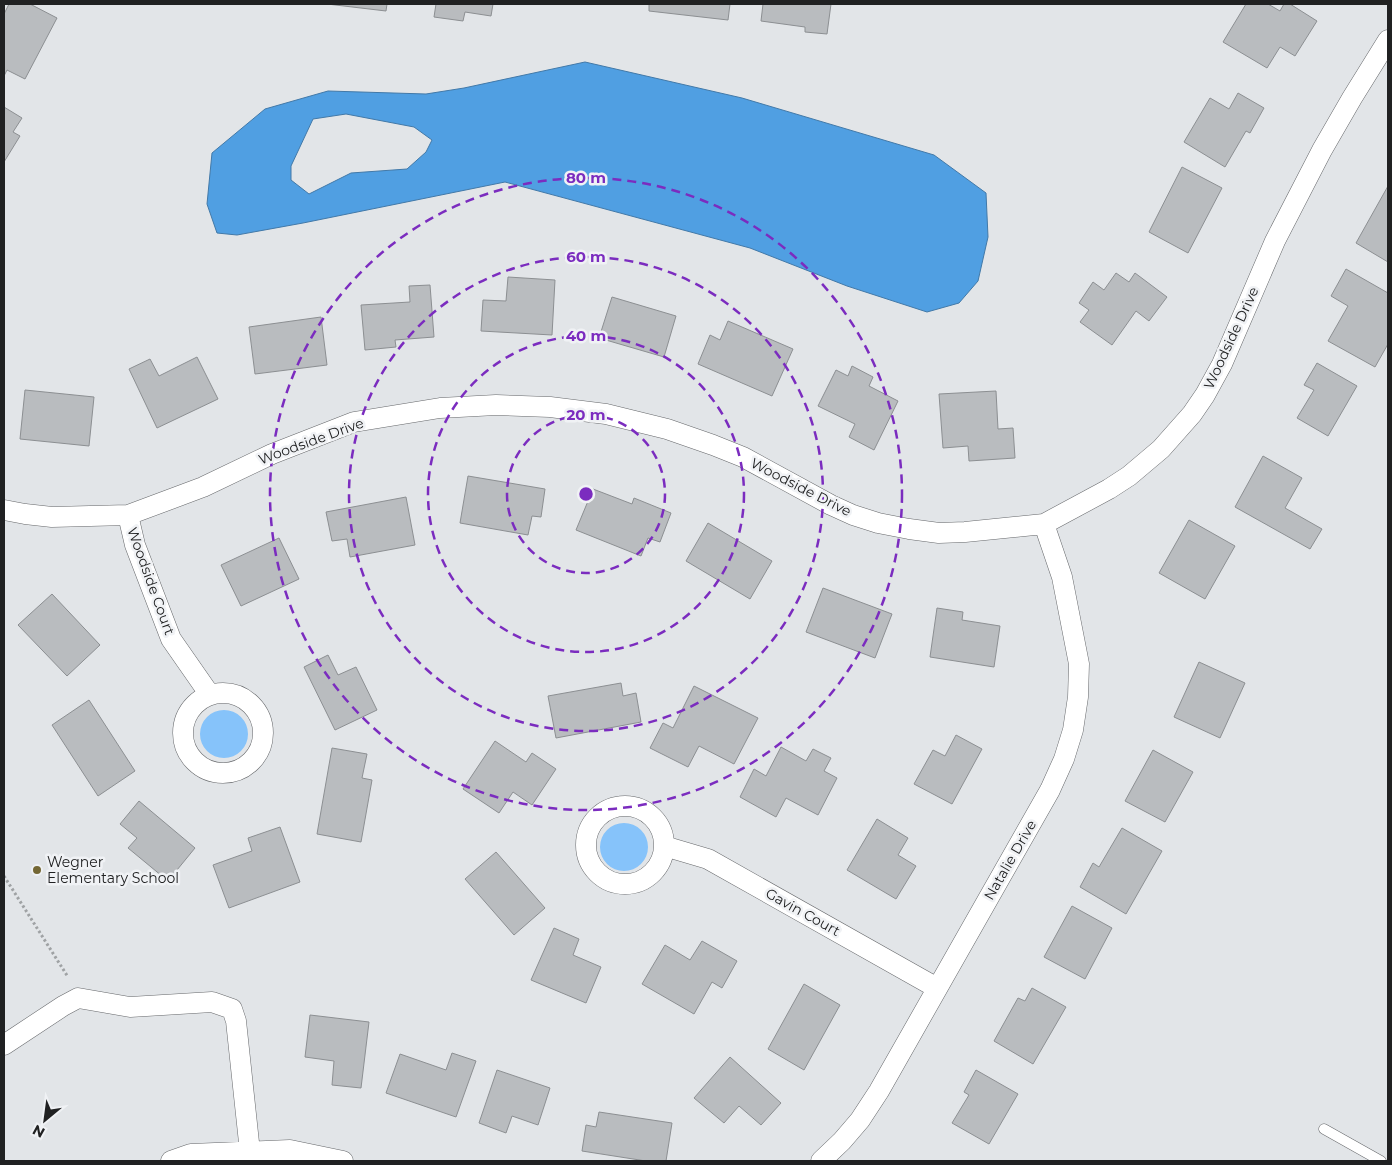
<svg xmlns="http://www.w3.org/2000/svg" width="1392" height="1165" font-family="Montserrat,sans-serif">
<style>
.green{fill:#86c3fa}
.water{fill:#509fe2;stroke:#4279a8;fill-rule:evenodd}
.building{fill:#b9bcbf;stroke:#8c8f92}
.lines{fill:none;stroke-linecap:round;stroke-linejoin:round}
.service-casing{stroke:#66686b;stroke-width:11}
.minor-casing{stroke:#66686b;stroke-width:21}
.path{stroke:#9fa2a4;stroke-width:3;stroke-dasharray:2.5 2.5;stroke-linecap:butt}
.service{stroke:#fff;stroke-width:10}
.minor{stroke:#fff;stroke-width:20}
.ring{fill:none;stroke:#7b2cbf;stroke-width:2.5;stroke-dasharray:9 6}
.poi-dot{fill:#746734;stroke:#f0f2f5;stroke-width:2}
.labels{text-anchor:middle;stroke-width:5;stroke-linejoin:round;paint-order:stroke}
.street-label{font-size:14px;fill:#202122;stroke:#f0f2f5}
.poi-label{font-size:14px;fill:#202122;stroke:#f0f2f5;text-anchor:start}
.centre{fill:#7b2cbf;stroke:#f0f2f5;stroke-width:2.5}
.ring-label{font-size:15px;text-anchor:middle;font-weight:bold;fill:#7b2cbf;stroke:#f0f2f5;stroke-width:5;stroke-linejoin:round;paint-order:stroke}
</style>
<rect width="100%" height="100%" fill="#e2e5e8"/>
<path class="green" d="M200 734a24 24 0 1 1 48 0a24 24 0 1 1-48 0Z
M600 847a24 24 0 1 1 48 0a24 24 0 1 1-48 0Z"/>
<path class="water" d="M585,62l157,36 192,57 52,38 2,44 -10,44 -19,22 -32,9 -80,-26 -97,-38 -245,-66 -202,41 -66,12 -20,-2 -10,-29 5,-51 53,-44 63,-18 98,3 38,-6zM346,114l68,13 18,13 -6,12 -19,17 -56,4 -42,21 -18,-14v-14l22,-47z"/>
<path class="building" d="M9,4h21l27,14 -32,61 -18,-9 -3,6v-62z
M327,4h60l-1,7z
M436,4h57l-2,12 -26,-4 -2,9 -29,-4z
M649,4h81l-2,16 -79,-9z
M763,4h68l-4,30 -22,-2v-5l-44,-6z
M1246,4h22l12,7 4,-7h6l27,17 -22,35 -15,-9 -13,21 -44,-26z
M1238,93l26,15 -14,25 -4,-2 -21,36 -41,-25 26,-44 19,11z
M4,107l18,11 -9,14 7,4 -16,26z
M1182,167l40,21 -34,65 -39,-21z
M1388,186v76l-32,-19z
M1346,269l42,24v51l-13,23 -47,-26 20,-35 -17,-10z
M1116,273l13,9 6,-9 32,24 -18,24 -13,-10 -24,34 -32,-23 9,-12 -10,-7 14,-21 11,8z
M508,277l47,3 -3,55 -71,-4 2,-31 23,1z
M430,285l4,52 -39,3 1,7 -31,3 -4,-45 49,-3 -1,-16z
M612,297l64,19 -12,41 -65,-19z
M321,317l6,48 -72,9 -6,-47z
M728,321l65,28 -21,47 -74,-32 12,-29 10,5z
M197,357l21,42 -61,29 -28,-59 21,-10 9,17z
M1317,363l40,23 -29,50 -31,-18 17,-28 -10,-5z
M852,366l21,11 -4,9 29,15 -24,49 -25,-13 6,-13 -37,-18 18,-36 12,6z
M25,390l69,7 -5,49 -69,-7z
M996,391l2,38 15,-1 2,30 -46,3 -1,-15 -25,2 -4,-54z
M1263,456l39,22 -17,30 37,21 -12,20 -75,-42z
M468,476l77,13 -4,28 -9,-1 -4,19 -68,-12z
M593,489l39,15 2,-6 37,15 -11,29 -12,-4 -7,18 -65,-26z
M406,497l9,48 -65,12 -3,-18 -15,2 -6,-29z
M1189,520l46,26 -30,53 -46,-26z
M708,523l64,38 -22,38 -64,-38z
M279,538l20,41 -58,27 -20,-41z
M823,588l69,26 -17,44 -69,-26z
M52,594l48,51 -33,31 -49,-51z
M937,608l26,4 -1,8 38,6 -6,41 -64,-10z
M328,655l10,20 18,-8 21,43 -42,20 -31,-63z
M1199,662l46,21 -25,55 -46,-21z
M621,683l2,13 13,-3 5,29 -85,16 -8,-42z
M694,686l64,32 -24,46 -35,-18 -11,21 -38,-19 13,-25 10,5z
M89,700l46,71 -37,25 -46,-71z
M956,735l26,14 -30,55 -38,-20 19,-34 12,6z
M495,741l31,21 6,-9 24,16 -24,36 -19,-13 -14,21 -36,-24z
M781,747l25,14 7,-12 18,9 -7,13 13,7 -19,37 -32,-17 -10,19 -36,-20 14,-28 12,7z
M332,748l35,6 -5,24 10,2 -11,62 -44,-8z
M1153,750l40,22 -28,50 -40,-21z
M139,801l56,47 -27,33 -40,-33 9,-10 -17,-14z
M877,819l31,19 -10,17 18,11 -20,33 -49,-29z
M280,827l20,55 -71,26 -16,-43 39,-14 -4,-13z
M1122,828l40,23 -36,63 -46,-27 13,-24 6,4z
M496,852l49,56 -31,27 -49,-56z
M1072,906l40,22 -27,51 -41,-22z
M554,928l25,11 -6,16 28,12 -15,36 -55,-23z
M702,941l35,20 -15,27 -10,-6 -18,32 -52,-30 23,-39 25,15z
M804,984l36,21 -36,65 -36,-21z
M1032,988l34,19 -33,57 -39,-23 24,-43 7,3z
M310,1015l59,7 -8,66 -29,-3 2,-24 -29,-4z
M452,1053l24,8 -20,56 -70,-24 14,-39 46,16z
M730,1057l51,46 -20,22 -22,-19 -15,17 -30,-25z
M497,1070l53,18 -12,37 -26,-9 -6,17 -27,-10z
M976,1070l42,24 -29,50 -37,-21 17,-28 -5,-3z
M599,1112l73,11 -6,38h-20l-64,-10 4,-26 10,2z"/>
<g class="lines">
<defs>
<path id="service" d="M1324,1129l57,32"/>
<path id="minor" d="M4,510l21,4 27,3 76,-2 75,-28 69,-33 82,-32 86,-14 56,-3 54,2 56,7 61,15 46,16 30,12 88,48 22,10 25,8 31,6 30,4 26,-1 79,-8 65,-35 20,-13 32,-27 31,-35 13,-19 17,-31 53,-123 47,-91 30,-52 36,-58
M128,515l7,30 36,94 39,56
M183 733a40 40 0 1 1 80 0a40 40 0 1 1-80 0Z
M586 845a39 39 0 1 1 78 0a39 39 0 1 1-78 0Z
M664,846l44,13 229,129
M4,1045l59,-39 15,-8 52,9 82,-5 20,7 4,12 14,131 -1,9
M171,1161l20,-7 99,-4 53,11
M821,1161l21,-20 18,-21 19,-29 171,-301 14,-31 9,-29 5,-33 1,-33 -17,-87 -18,-53"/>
</defs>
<use href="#service" class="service-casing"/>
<use href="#minor" class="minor-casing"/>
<path class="path" d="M4,876l64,101"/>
<use href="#service" class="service"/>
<use href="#minor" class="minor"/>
</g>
<g class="ring">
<circle cx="586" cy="494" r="79"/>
<circle cx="586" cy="494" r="158"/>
<circle cx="586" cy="494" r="237"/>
<circle cx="586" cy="494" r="316"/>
</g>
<circle class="poi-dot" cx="37" cy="870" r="5"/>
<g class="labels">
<g class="street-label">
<text transform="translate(1231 338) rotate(-65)" y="5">Woodside Drive</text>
<text transform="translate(311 441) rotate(-20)" y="5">Woodside Drive</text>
<text transform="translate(801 487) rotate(27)" y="5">Woodside Drive</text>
<text transform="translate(151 581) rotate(70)" y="5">Woodside Court</text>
<text transform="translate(1010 860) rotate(-60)" y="5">Natalie Drive</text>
<text transform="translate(803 912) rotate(29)" y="5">Gavin Court</text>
</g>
<g class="poi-label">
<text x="47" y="867">Wegner<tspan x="47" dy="16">Elementary School</tspan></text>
</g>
</g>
<circle cx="586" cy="494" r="8" class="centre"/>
<g class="ring-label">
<text x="586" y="183">80 m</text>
<text x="586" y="262">60 m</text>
<text x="586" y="341">40 m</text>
<text x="586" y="420">20 m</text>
</g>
<rect width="1392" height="1165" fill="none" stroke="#202122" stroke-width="10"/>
<g transform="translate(45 1120) rotate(209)" stroke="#f0f2f5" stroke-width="4" paint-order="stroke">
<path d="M0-4L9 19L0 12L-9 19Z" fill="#202122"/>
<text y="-8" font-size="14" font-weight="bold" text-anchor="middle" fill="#202122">N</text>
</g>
</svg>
